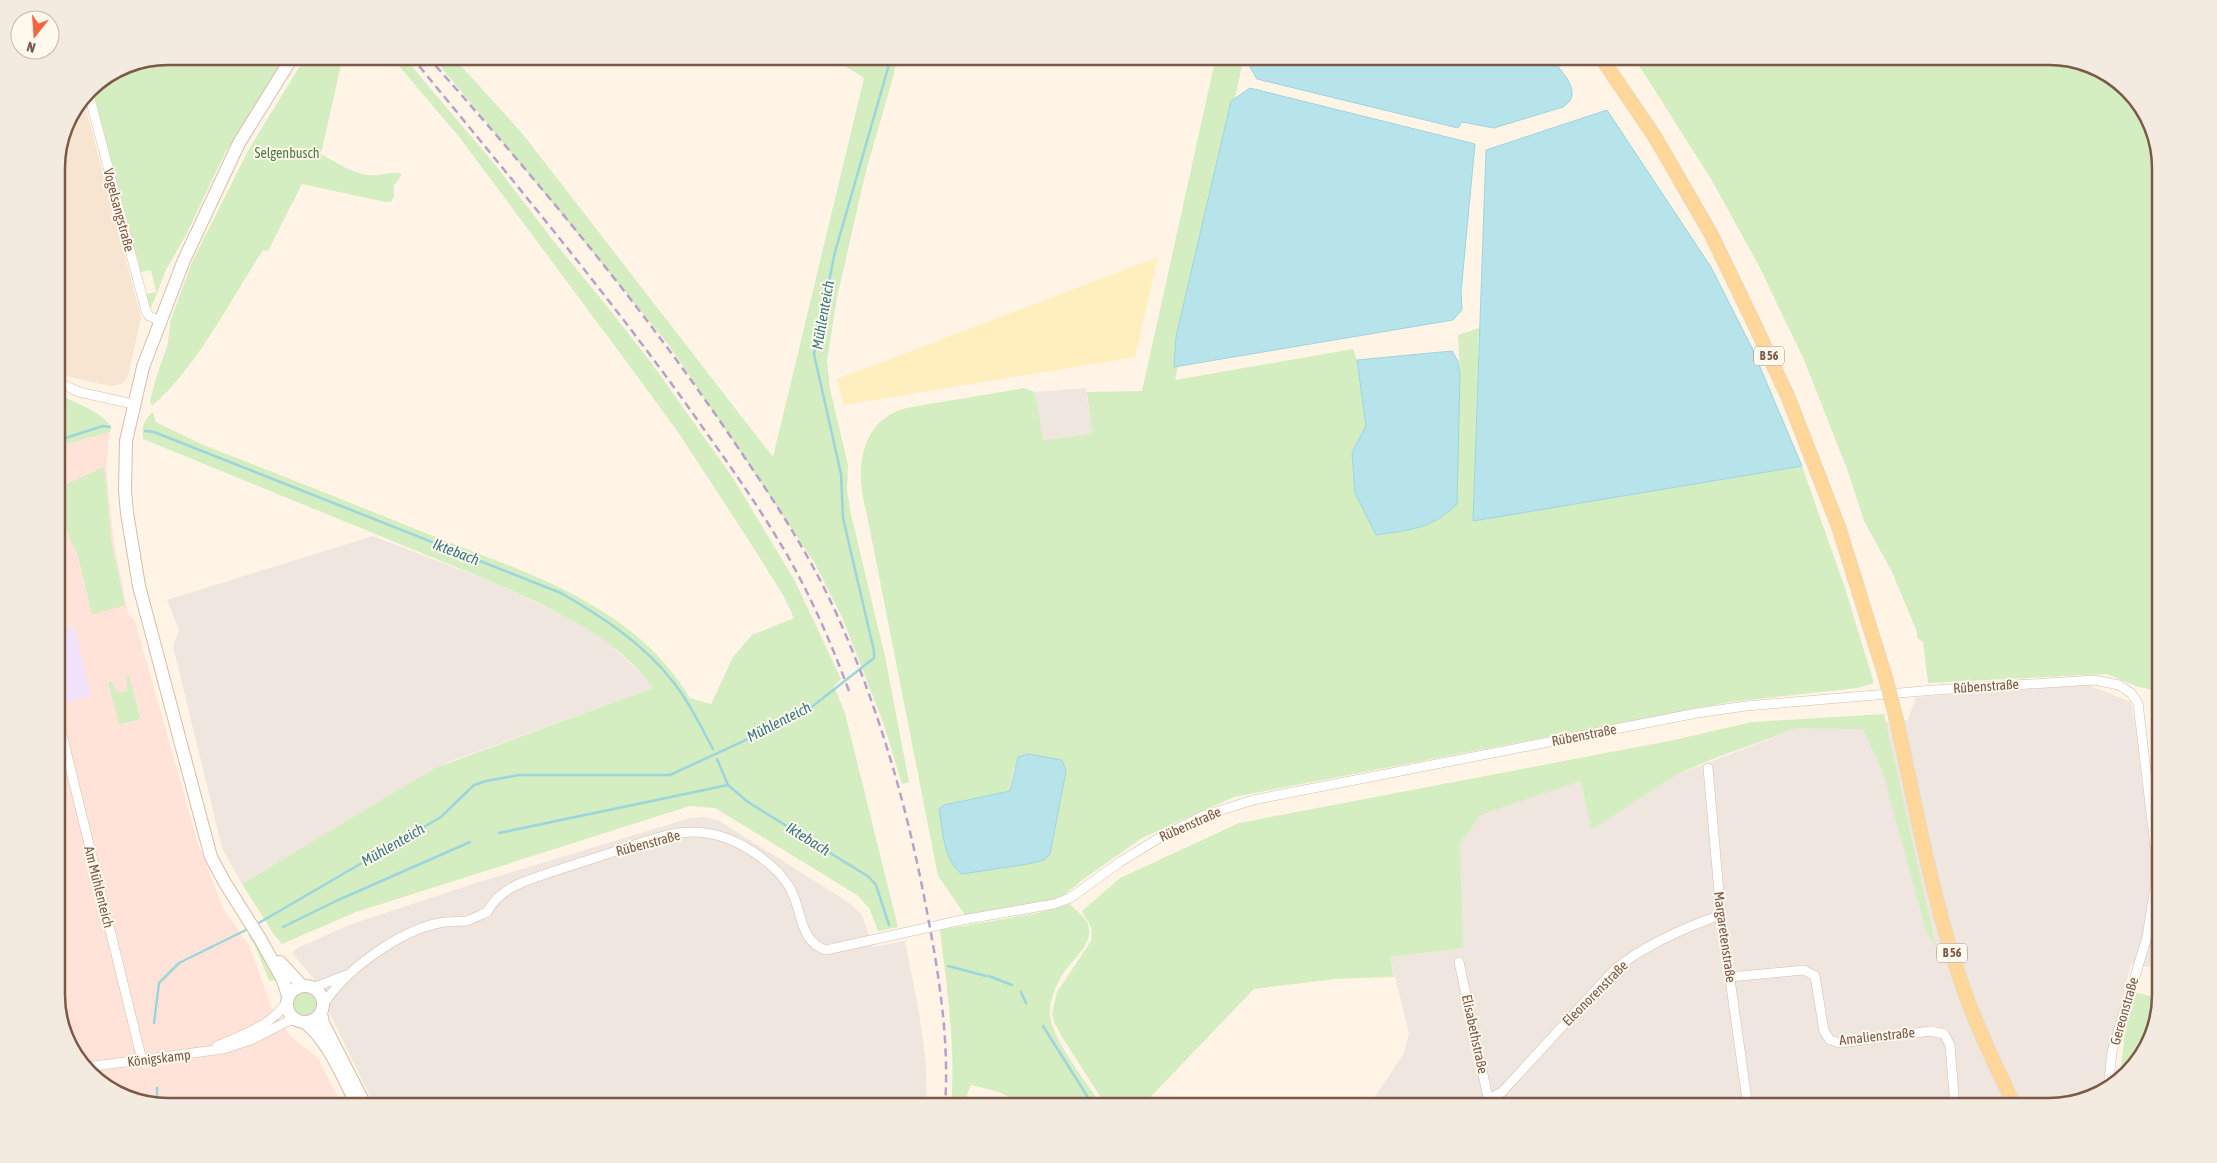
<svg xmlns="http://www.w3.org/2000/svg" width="2217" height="1163" font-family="'Asap Condensed',sans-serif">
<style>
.residential{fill:#f7e5d2}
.commercial{fill:#ffe3d8}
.industrial{fill:#eee6df}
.education{fill:#f1e1fb}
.green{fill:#d4eec1;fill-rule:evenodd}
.sand{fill:#ffefbe}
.water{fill:#b7e4eb;stroke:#9cd5de}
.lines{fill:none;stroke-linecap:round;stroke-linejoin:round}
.stream{stroke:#9cd5de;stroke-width:2.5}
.street-casing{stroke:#d4bdac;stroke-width:10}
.secondary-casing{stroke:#d8bda9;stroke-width:14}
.primary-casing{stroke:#ddd4cf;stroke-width:15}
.street{stroke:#fff;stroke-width:9}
.secondary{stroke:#fff;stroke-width:12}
.primary{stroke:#ffd79b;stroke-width:14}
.rail{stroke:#b6a1ca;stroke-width:2.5;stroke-dasharray:8 5;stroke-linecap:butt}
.primary-bridge-casing{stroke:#ddd4cf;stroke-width:15;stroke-linecap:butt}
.primary-bridge{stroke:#ffd79b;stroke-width:14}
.labels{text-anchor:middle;stroke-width:4;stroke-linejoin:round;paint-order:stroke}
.shield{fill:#fff8ed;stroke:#a38879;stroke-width:1}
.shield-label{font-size:12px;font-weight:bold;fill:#7b5847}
.park-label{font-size:14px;fill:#4f7b3b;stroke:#fff8ed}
.street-label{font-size:14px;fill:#7b5847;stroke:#fff8ed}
.water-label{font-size:15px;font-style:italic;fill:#387782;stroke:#fff8ed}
.rim{fill:none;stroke:#7b5847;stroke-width:2.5}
</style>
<rect width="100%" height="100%" fill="#fff4e5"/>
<path class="residential" d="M83,98l58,219 -12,56 -4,8 -4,3 -11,2 -41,-9 -13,-10v-206l9,-36z"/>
<path class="commercial" d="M110,432l-4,35 8,76 14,71 7,7 62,219 26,68 26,37 22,61 17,28 30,24 25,49h-175l-50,-12 -43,-38 -18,-55 -1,-555z"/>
<path class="industrial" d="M1086,388l6,46 -50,6 -7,-48z
M373,536l127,49 76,37 33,22 36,33 8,11 -199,72 -16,7 -27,15 -169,102 -20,-36 -49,-202 6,-16 -12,-30z
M2088,685l43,17 6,34 5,48 19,3v182l-30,-5 -29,122 1,6 -54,15h-681l36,-54 5,-19 -19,-77 73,-9 -4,-105 22,-28 100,-34 10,48 85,-54 122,-47 45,-2 65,-6 8,-23z
M703,817l15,3 133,84 11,11 11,32 32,-6 14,71 7,51 1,44h-552l-45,-93 -5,-22 -33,-39 6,-5 51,-23 127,-42 214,-65z"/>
<path class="education" d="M75,627l16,69 -26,6 -9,-37v-33z"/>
<path class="green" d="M168,56h117l-60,97 -39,82 -20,35 -15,38 -2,-1 -3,-13 10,-2 -5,-22 -10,2 -49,-185 34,-22z
M306,56h37l-22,98c18,10 36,23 57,21 9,-1 14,-4 24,-1l-8,12v11l-3,5h-6l-83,-18 -34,67 -5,-1c-31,48 -68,120 -111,156l-2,-5 5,-20 13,-38 2,-21 22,-60 57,-113z
M385,56h18l94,111 55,72 58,71 40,51 83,117 62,103 46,98 -7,7 11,27 53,214 -20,4 -9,-23 -12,-13 -142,-87 -25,-2 -334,106 -74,32 -9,-11 -31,-49 169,-102 27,-15 215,-79c-35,-50 -99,-78 -153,-103l-357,-146c-1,-12 0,-19 10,-27l3,10 45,22c74,29 148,58 222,88 97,39 210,70 267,166l21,6 22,-47 19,-22 42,-17 -11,-23 -32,-51 -71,-109 -43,-59 -177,-238 -62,-73z
M432,56h20l70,77 251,324 91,-379 -35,-22h68l-3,18 -28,97 -29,127 -10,63 3,28 18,76 -1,26 4,23 35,147 23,121 -7,2 -19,-62 -41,-105 -28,-55 -146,-218z
M1216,56h28l-69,324 178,-31 4,11 9,66 -14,26 3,41 22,42c33,-5 55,-6 79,-31l4,-130 -2,-39 21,-7 -6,193 329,-55 44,125 28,92 -16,5 -128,14 -496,95 -92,41 -61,43 -22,18 -94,16 -27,-39 -72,-366c-10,-34 -8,-81 29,-98 14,-6 31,-7 46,-10 27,-4 55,-9 83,-14l11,4 8,48 49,-6 -5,-42 55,-1zM1028,754l34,6 4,11 -16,83 -6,6 -50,10 19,-98 5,-15z
M1633,56h416l50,12 43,38 19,55v530l-23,-4 -31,-13 -179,9 -5,-41 -6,-4v-6l-25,-60 -28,-51 -17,-52 -43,-109 -44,-92 -49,-89z
M56,393c19,10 41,16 55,33l-1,6 -54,15z
M104,467l8,78 13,60 -33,10 -15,-63 -7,-12 -14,-51z
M127,675h2l11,42 -2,3 -17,4 -2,-1 -11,-40 4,-2 6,12 9,-2z
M1884,714l52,233 -9,-13 -45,-164 -19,-41 -65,-1 -83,30 -39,17 -85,55 -10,-49 -100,34 -21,28 3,105 -73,9 4,20 -59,2 -81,10 -113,118h-34l-45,-70 -8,-15 -2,-9 5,-21 34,-51c3,-16 -3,-17 -9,-30l38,-33 119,-55 435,-83 78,-18z
M1070,904c5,6 15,13 18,20 7,21 -18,37 -27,53 -6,11 -12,25 -11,37 0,23 39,72 53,93h-78v-3l-29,-13 -25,-6 -9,22h-11c5,-59 -4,-118 -11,-177l98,-17z
M251,933l27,47 -9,1 -13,-33 -8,-13z
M291 1004a13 13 0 1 1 26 0a13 13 0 1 1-26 0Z
M2133,992l27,6 -11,47 -29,30 5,-42z"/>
<path class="sand" d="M1158,257l-23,100 -291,48 -7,-26z"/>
<path class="water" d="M1247,56h302c11,14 37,37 14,51l-69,21 -32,-6 -4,6 -201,-49 -11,-19z
M1250,88l225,56 -14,148 1,18 -9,10 -279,47 2,-30 55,-236z
M1607,110l104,157 41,81 50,118 -329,55 13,-371z
M1452,351l6,10 2,13 -3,130c-25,25 -47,26 -81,31l-21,-42 -3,-41 14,-26 -9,-66z
M1028,754l34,6 4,11 -16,83 -6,6 -16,4 -66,10c-19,-13 -19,-44 -23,-65l5,-4 66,-14 8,-34z"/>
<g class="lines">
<path class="stream" d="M145,431l9,1 407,161c43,25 83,51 113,90 16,20 27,44 39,66
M56,441l47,-15 7,1
M717,759l11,26 20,17 121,75 7,8 13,40
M499,833l229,-48
M257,924l184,-107 33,-32 12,-4 33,-6h151l134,-62 70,-55v-7l-31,-133 -2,-44 -27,-120 21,-102 53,-184 2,-12
M283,927l53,-26 134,-59
M948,966l38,10
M989,976l23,9
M1021,992l5,11
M154,1023l5,-40 20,-20 71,-35
M1043,1026l51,81
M157,1088v16"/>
<defs>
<path id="street" d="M88,91l58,220 3,5 11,5
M56,381l23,11 54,12
M57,714l85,346
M1708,768l13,147 27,192
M1459,962l31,145
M1730,977l74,-7 11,6 9,55 6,9 10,3 91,-12 13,3 6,11 5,62
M313,988l33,-13
M323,1005c22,-35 76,-74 116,-82 9,-2 18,-1 27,-2 7,-2 14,-6 21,-9 8,-14 19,-23 34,-29 27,-11 56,-19 83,-28 57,-18 92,-39 148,-4 15,10 29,21 38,37 13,22 8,53 36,62l136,-30 92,-16 16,-6 50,-36 39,-24 44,-22 50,-16 444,-87 49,-7 189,-16 159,-10 25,5 12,8 7,10 17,144v40l-8,50 -35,115 -4,37
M217,1046c25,-11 54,-20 69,-43
M87,1067l136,-18 28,-9 37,-19 7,-1
M1489,1099l13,-7 113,-123c32,-25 68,-41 106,-54"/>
<path id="secondary" d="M280,962l22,24
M287 1004a18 18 0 1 1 36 0a18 18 0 1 1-36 0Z
M288,996l-5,-16 -24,-43 -34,-54 -14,-26 -72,-271 -12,-73 -2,-22 1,-50 17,-74 41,-107 55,-117 54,-87
M321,1013l2,10 43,84
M306,1023c23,19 37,55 51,82"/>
<path id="primary" d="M1600,56l55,81 56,97 40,83 37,80 51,131 47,151
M1896,718c19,84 34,170 61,252 15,47 37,92 58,137"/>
</defs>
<use href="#street" class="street-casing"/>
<use href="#secondary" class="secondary-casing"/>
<use href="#primary" class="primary-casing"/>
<use href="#street" class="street"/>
<use href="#secondary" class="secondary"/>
<use href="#primary" class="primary"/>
<path class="rail" d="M411,56c93,114 187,226 273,345 33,47 67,93 96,142 28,46 50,97 69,148
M427,56c105,118 205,238 295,368 42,62 84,122 115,191 40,89 67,181 86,276 14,72 27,143 22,216"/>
<defs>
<path id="primary-bridge" d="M1886,679l10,39"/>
</defs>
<use href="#primary-bridge" class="primary-bridge-casing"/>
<use href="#primary-bridge" class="primary-bridge"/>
</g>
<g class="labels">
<g class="shield">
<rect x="1754" y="346.5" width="30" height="19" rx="4"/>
<rect x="1937" y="943.5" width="30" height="19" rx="4"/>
</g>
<g class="shield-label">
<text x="1769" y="360">B 56</text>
<text x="1952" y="957">B 56</text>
</g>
<g class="park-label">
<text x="287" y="158">Selgenbusch</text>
</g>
<g class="street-label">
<text transform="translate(119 210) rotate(75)" y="5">Vogelsangstraße</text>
<text transform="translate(1986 686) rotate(-4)" y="5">Rübenstraße</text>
<text transform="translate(1584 735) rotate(-11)" y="5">Rübenstraße</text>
<text transform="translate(1190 824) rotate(-24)" y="5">Rübenstraße</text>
<text transform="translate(648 843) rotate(-15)" y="5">Rübenstraße</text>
<text transform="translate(99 887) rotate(76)" y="5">Am Mühlenteich</text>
<text transform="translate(1725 937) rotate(82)" y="5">Margaretenstraße</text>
<text transform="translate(1595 993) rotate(-45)" y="5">Eleonorenstraße</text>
<text transform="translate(2124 1011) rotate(-74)" y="5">Gereonstraße</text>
<text transform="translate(1475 1034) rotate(78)" y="5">Elisabethstraße</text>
<text transform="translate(1877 1036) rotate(-6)" y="5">Amalienstraße</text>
<text transform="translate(159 1058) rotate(-7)" y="5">Königskamp</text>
</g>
<g class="water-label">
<text transform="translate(823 315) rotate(-80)" y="5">Mühlenteich</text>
<text transform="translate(456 552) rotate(21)" y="5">Iktebach</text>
<text transform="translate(779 722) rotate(-27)" y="5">Mühlenteich</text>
<text transform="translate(808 839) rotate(32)" y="5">Iktebach</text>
<text transform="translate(393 845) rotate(-30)" y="5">Mühlenteich</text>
</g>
</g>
<path d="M0 0H2217V1163H0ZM168 65H2049A103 103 0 0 1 2152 168V995A103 103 0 0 1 2049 1098H168A103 103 0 0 1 65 995V168A103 103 0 0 1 168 65Z" fill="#f4ebe0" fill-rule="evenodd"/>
<path class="rim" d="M168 65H2049A103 103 0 0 1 2152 168V995A103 103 0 0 1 2049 1098H168A103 103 0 0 1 65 995V168A103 103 0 0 1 168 65Z"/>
<g transform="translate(35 35) rotate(197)"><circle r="24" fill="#fff8ed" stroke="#cab8ab"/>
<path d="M0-4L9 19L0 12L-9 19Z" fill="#f5623d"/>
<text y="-8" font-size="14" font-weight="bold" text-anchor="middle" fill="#7b5847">N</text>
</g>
</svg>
